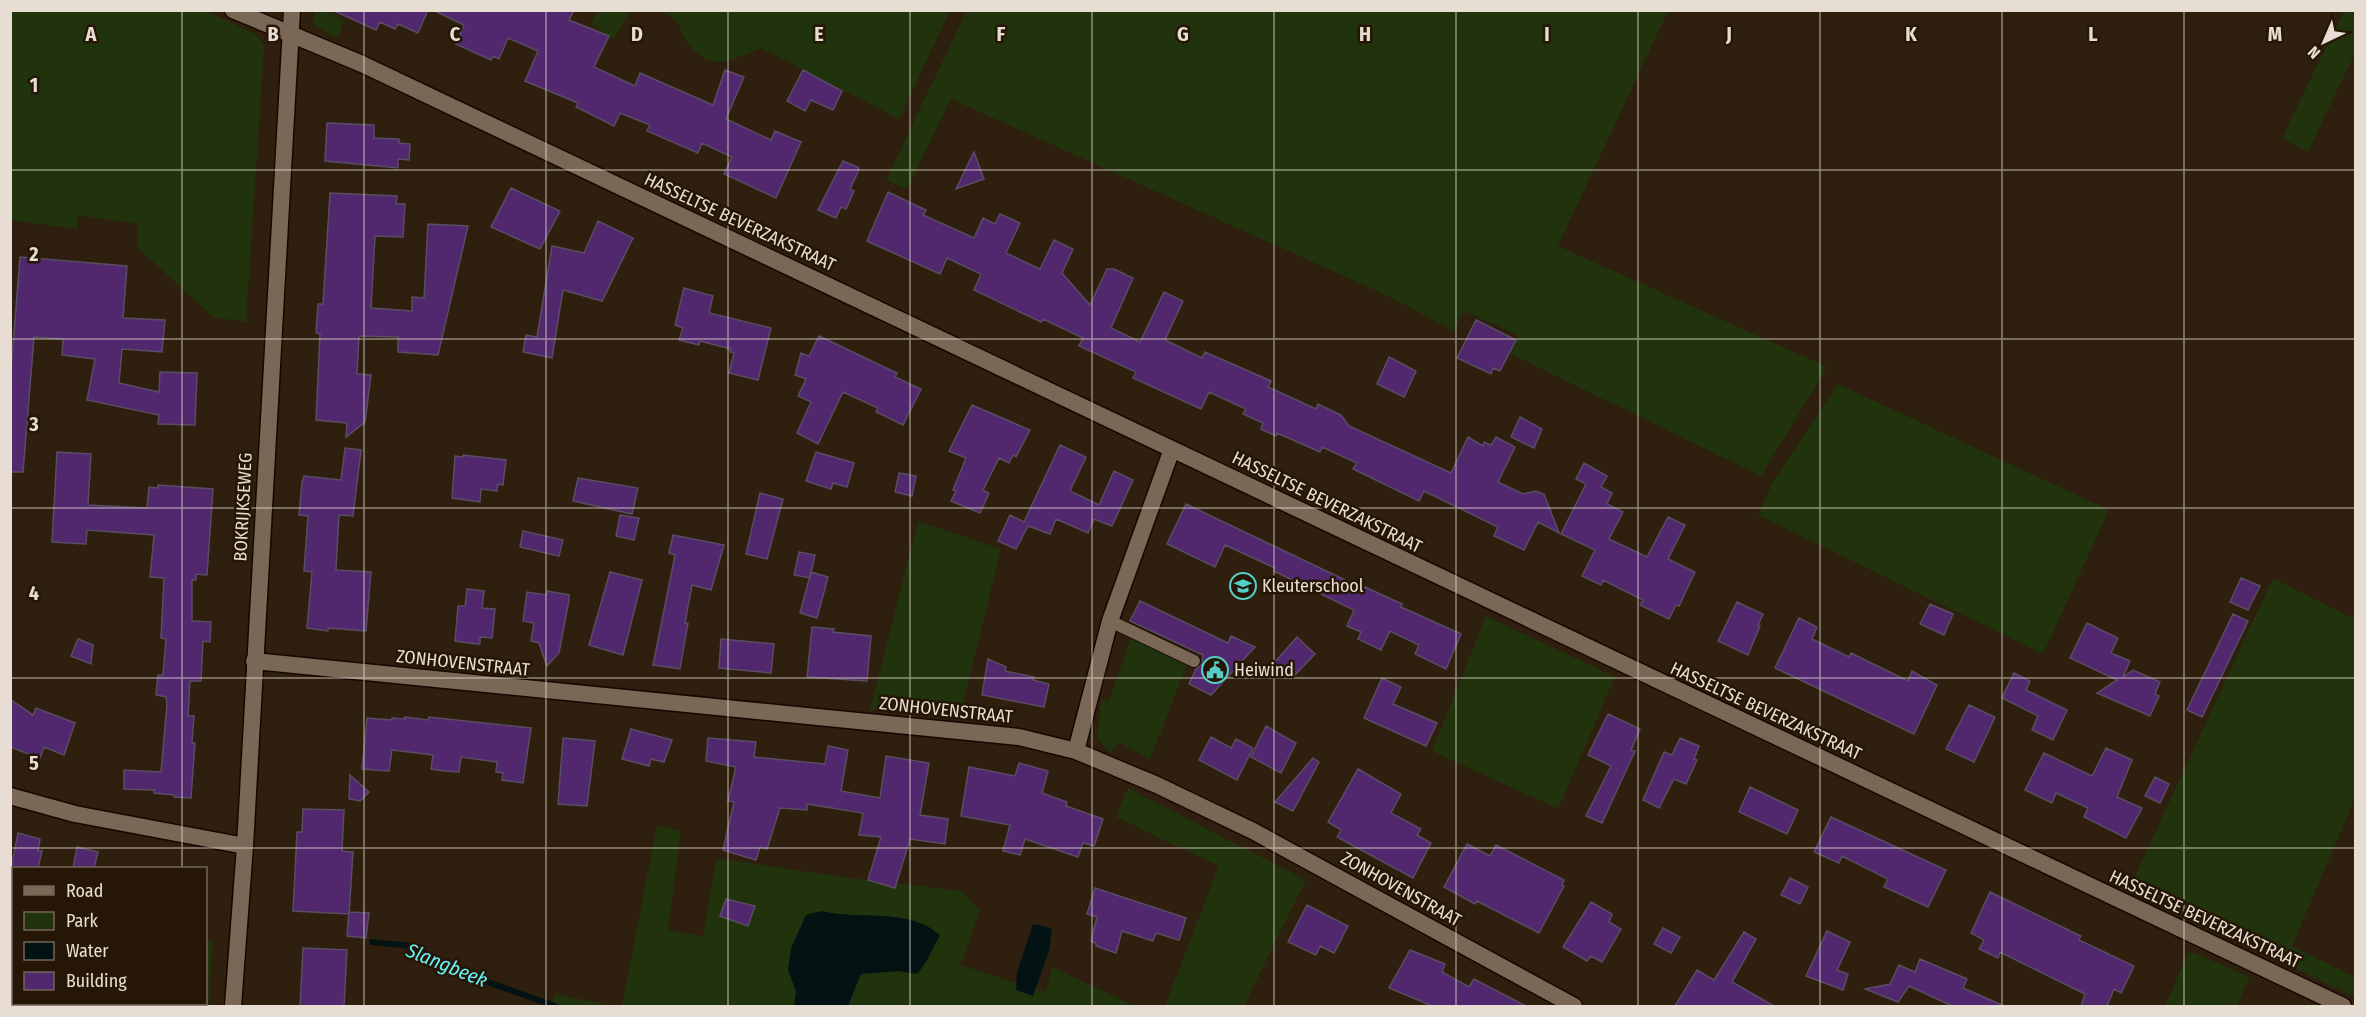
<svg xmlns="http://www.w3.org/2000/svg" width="2366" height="1017" font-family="'Fira Sans Condensed',sans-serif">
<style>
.green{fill:#21330c}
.water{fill:#031313}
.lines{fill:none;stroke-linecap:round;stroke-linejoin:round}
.stream{stroke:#031313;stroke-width:6}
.building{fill:#51286e;stroke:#584d63;stroke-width:1.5}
.service-casing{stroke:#160800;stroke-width:14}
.minor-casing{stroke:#160800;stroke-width:19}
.tertiary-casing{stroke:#160800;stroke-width:19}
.service{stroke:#7a6755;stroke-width:12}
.minor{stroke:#7a6755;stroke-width:16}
.tertiary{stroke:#7a6755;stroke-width:16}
.grid{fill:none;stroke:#e8ddd3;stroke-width:1.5;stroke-opacity:0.55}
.labels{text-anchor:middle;stroke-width:5;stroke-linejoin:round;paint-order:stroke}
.street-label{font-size:18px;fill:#e8ddd3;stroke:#251606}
.poi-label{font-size:18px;fill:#e8ddd3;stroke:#251606;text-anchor:start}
.water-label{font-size:20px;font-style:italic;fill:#65f2f8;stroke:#251606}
.grid-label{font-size:20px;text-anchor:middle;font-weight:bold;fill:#e8ddd3;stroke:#251606;stroke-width:5;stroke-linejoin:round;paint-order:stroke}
</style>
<rect width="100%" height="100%" fill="#2f1f0f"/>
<path class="green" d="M11,10l195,1 51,24 7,12 -18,275 -33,-5 -76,-70 1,-23 -61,-9v14l-66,-9z
M967,10l701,1 -110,235 269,121 -66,109 -250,-122 7,-19 -54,-24 -10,20 -68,-36 -435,-196 -44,90 -21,-9z
M314,11h14l16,9 -6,19 -25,-15z
M597,11v-1l33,1 -16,28 -23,-15z
M660,11l290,-1v1l-51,108 -138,-71c-29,12 -51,26 -74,-6 -5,-6 -6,-16 -11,-21 -4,-4 -11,-7 -16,-10z
M2344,11h11v42l-47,99 -26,-14z
M1838,384l271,126 -66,144 -285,-139 15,-33z
M918,521l83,28 -41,167 -90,-6z
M2273,578l82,41v179l-63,148 63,31v20l-226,-108z
M1486,616l129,61 -57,132 -126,-58z
M1131,638l56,26 -37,96 -31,-18 -9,11 -13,-15 4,-38 8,1z
M1128,788l178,92 -62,126h-79l54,-140 -103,-49z
M657,825l24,6 -13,99 35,6 13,-78 126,19 120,14 18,20 -20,54 86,27 6,-25 83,39h-305l31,-32 38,-3 18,3 23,-39c-6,-4 -13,-10 -20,-12 -32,-12 -67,-4 -99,-12l-33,59 8,21 -2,15h-172z
M206,940l6,1 -3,65h-198l1,-26 2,24h192z
M2189,951l61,26 -13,29h-72z
M554,994l61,12h-63z"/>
<path class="water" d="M821,911c32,8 67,0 99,12 7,2 14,8 20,12 -8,14 -12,27 -23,39l-18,-3 -38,3 -13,32h-54l2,-15 -8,-21 3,-22 15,-33z
M1033,924l19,4 -3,23 -16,45 -17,-6 1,-18z"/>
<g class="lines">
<path class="stream" d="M372,942l39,4 57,29 87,31"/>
</g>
<path class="building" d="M332,10h96l-10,23 -20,-9 -3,5 -15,-7 -4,8z
M433,10h141l-5,10 40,16 -15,31 41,19 5,-13 73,32 12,-35 19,7 -18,42 45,21 4,-9 26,11 -25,56 -52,-24 8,-17 -30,-14 -4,10 -51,-22 3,-6 -30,-12 -6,13 -38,-19 2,-4 -53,-22 13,-30 -30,-13 -9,21 -6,-3 -2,4 -35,-16 8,-19z
M803,70l39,21 -9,19 -22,-10 -6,11 -18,-10z
M327,123l47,2v13l25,1v4l11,1 -1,16 -11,-1v9l-73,-7z
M974,152l10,27 -28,10z
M843,161l15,6 1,3 -9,19 4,2 -8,18 -5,-2 -5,11 -18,-8z
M511,188l49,23 -20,38 -49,-22z
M888,192l38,18 -3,5 51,23 9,-20 12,6 5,-10 20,9 -14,30 34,16 14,-29 19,9 -11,24 28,32 17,-36h7l19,9 -22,50 29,14 24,-50 19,9 -18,39 37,18 3,-6 66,29 -3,6 48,22 2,-5 23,11 8,11 102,47 17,-36 15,9 1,-4 7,3 5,-8 19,10 -17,35 25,12 13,-3 8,3 15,39 -21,-11 -14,28 -30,-14 4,-9 -74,-36 -5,10 -66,-32 4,-6 -35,-16 -2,5 -43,-19 -1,3 -15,-7 2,-6 -20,-9 3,-5 -37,-17 -8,17 -68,-31 3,-6 -57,-26 4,-8 -40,-19 -2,3 -67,-32 7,-16 -34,-16 -7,16 -73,-33z
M330,193l67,3 -1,8h9l-2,33 -28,-1 -4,72 41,3v-14l12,1 4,-74 40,2 -30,129 -40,-3v-15l-39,-1 -2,38 14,1 -6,47 -19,15 1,-14 -31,-3 4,-86 -4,-1 2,-29h5z
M598,221l35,17 -31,63 -39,-11 -11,68 -29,-6 3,-17 11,2 15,-91 32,7z
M20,257l107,9 -4,52 42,2 -3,32 -40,-3 -3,34 40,9 1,-20 37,1 -2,52 -37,-1 1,-9 -72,-15 8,-41 -33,-4 1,-16 -29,-2 -11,135h-13v-89z
M684,288l29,8 -4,17 62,15 -13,52 -29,-7 5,-20 -4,-1 1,-3 -31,-8 -1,4 -20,-5 4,-12 -8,-3z
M1476,320l40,20 -16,31 -7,-3 -2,6 -34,-16z
M819,336l78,37 -2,4 26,12 -18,36 -27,-13 2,-4 -35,-16 -25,52 -21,-11 14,-31 -13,-6 8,-17 -11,-4 6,-22 8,3z
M1389,357l27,14 -12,26 -27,-13z
M972,405l58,25 -14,27 -3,-2 -4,8 -10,-5 -16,32 6,3 -9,20 -29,-12 5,-10 -3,-1 13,-32 -17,-7z
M1520,417l22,12 -8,19 -23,-11z
M1060,445l26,12 -16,34 29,14 15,-34 19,9 -21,46 -18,-7 -6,14 -32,-14 -6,15 -22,-8 -12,23 -18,-8 12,-26 14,7z
M345,448l16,2 -8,66 -14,-1 -3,55 35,2 -5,59 -38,-3v3l-21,-3 5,-56 -8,-1 4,-55 -9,-1 3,-33 2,-6 37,4z
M57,452l34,2 -3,51 59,3 2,-21 9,1v-3l55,4 -6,86 -11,-1v6h-4v41l19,1 -1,20 -7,-1 -2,40h-11l-2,35h6l-2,27h3l-4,55 -17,-1v-2l-20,-2v-3l-30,-1v-19l37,2 6,-68 -1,-7 -10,-2 2,-20h5l3,-36 -5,-1 3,-60 -14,-1 4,-42 -67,-5 -1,14 -34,-2z
M816,452l38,11 -7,24 -14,-4 -2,6 -25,-8z
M463,455l43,5 -3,25 -5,-1 -1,7 -16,-2 -1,13 -28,-4 3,-42 8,1z
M1584,463l23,13 -6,11 11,6 -5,11 16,8 -14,27 38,18 21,-40 17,8 -17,34 27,13 -16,34 -3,-1 -7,14 -29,-14 3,-5 -40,-20 -2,5 -19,-9 13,-26 -34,-16 25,-50 -10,-5z
M899,473l17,3 -4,20 -17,-4z
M578,478l60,10 -6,26 -59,-13z
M760,493l23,6 -16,60 -21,-5z
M1186,504l178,85 1,-2 37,17 -1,3 60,27 -15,35 -31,-15 4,-9 -29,-14 -9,19 -23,-11 3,-7 -14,-6 7,-16 -80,-39 1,-3 -50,-23 -10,22 -48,-23z
M620,515l19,3 -5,22 -18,-4z
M523,531l40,9 -4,16 -39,-9z
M673,535l51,10 -13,45 -19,-5 -7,38h3l-8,46 -27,-4 22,-110 -6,-2z
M799,552l16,3 -5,23 -16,-3z
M610,572l32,8 -19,75 -34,-10z
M811,572l17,5 -11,41 -17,-5z
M2241,578l19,8 -12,24 -18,-8z
M467,589l17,2 -2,17 13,1 -3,29 -12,-1v7h-3l-22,-3 3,-35h7z
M547,591l22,4v5l-10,53 -12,13 -8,-23 -8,-2 3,-18 -11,-2 4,-29 19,3z
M1140,601l88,42 3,-7 24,11 -44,48 -22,-11 7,-15 6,-5 1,-9 -73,-34z
M1737,602l26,12 -5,11 2,1 -12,29 -30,-14z
M1930,604l23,10 -9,21 -24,-11z
M2233,614l15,7 -46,96 -15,-7z
M1799,618l18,9 -5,12 37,18 2,-4 57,28 4,-10 25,14 -23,49 -139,-66z
M2087,623l31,15 -7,15 19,8 -7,16 10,-7 27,12 -5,12 4,2 -9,20 -53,-23 20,-13 -47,-22z
M812,627l22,2 -1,3 38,4 -4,45 -60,-4z
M1297,637l18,17 -24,25 -18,-15z
M78,639l15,6 -2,19 -20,-8z
M721,639l53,5 -3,29 -52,-5z
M988,659l18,8 -1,4 29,6 -1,3 16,4 -5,23 -62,-12z
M2014,673l16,8 -4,9 41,20 -14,30 -21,-10 6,-14 -36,-18z
M1382,678l19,9 -8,17 44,19 -11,23 -62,-28z
M10,699l23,16 3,-7 39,15 -11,32 -20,-8 -4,11 -30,-11z
M1969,705l26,12 -21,45 -28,-13z
M1608,714l32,15 -9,21 4,1 -33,72 -16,-7 25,-50 -23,-11z
M405,717l23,3 1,-3 102,11 -8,55 -21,-3 1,-7 -7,-1 1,-10 -36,-5 -2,15 -14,-1 -14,-2 2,-14 -41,-5 -3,21 -27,-2 5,-51 25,2v-2l13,1z
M1266,726l30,17 -15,30 -30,-16z
M631,729l41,11 -8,22 -13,-3 -2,7 -27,-7z
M1211,737l20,11 5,-9 17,9 -16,32 -38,-20z
M563,738l32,3 -8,65 -29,-2z
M708,738l48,4 -2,15 71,7 3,-18 20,4 -7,41 39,7 6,-42 43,7 -9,52 28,4 -3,25 -35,-5 -15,49 -27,-8 13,-43 -22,-2 4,-22 -56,-9v6l-27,-2 -13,41 -7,-2 -4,13 -33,-10 11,-48 -6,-1 8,-34 -30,-6z
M1680,738l19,8 -5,13 3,1 -11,24 -12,-5 -15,29 -16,-8 21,-48 8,3z
M2106,748l26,12 -15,37 25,11 -16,30 -42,-21 4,-9 -32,-15 -4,10 -27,-13 19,-37 48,23z
M1313,758l6,4 -26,49 -18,-9z
M1019,763l29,8 -6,22 25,9 -1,4 37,13 -9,27 -11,-3 -5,14 -53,-18 -5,16 -17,-4 7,-26 -49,-9 8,-49 46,9z
M1358,769l43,25 -10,19 30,16 -4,6 14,8 -18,35 -76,-41 4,-7 -13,-8z
M350,775l19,17 -9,9 -11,-2z
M2155,777l14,7 -9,19 -15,-7z
M1750,787l48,23 -11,24 -48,-22z
M303,809l41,1 -2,41 11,1 -4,62 -56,-3 4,-79h5z
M1831,817l115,53 -18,37 -44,-20 4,-8 -46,-23 -3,7 -25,-11z
M18,833l22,6 -2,12h4l-4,17h-27z
M1467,844l23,12 6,-11 68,35 -2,5 2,1 -25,47 -62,-32 -2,3 -31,-17z
M77,847l21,5 -4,16h-21z
M1790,878l18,9 -8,17 -19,-9z
M1095,888l91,30 -7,22 -23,-7 -3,8 -31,-10 -6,22 -20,-7v-3l-5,-2 6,-24 -10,-3z
M1990,892l91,44 -2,4 55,26 -13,27 -7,-4 -7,17h-26l4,-12 -85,-42 -2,6 -19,-9 5,-9 -13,-7z
M726,899l29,7 -7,20 -28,-10z
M1591,902l21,12 -3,8 12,7 -19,33 -11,-6 -4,5 -24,-14z
M1307,905l41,21 -14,27 -14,-7 -4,9 -28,-13z
M349,912l20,1 -3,25 -19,-2z
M1663,928l17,9 -9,16 -17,-9z
M1827,931l23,11 -13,28 11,4 -5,16 -37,-14z
M1744,932l12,7 -24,43 42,24h-99l22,-36 17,10z
M303,948l44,2 -3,56h-44z
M1410,950l35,14 -3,8 27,15 5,-8 52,27h-94l-43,-18z
M1920,959l47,20 -4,9 41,18h-52l-43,-20 -11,16 -33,-13 25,-5 9,-19 16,7z"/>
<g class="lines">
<defs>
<path id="service" d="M1110,621l84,40"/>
<path id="minor" d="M233,10l129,54 1981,942
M254,661l765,76 57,14 81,34 96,46 321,175
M1076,751l34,-130 62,-172
M10,796l65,18 170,32"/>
<path id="tertiary" d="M233,1006l12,-160 47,-836"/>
</defs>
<use href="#service" class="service-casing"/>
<use href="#minor" class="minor-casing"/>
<use href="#tertiary" class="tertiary-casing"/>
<use href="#service" class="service"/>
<use href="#minor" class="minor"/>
<use href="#tertiary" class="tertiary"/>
</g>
<path class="grid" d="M182,10v858M364,10v996M546,10v996M728,10v996M910,10v996M1092,10v996M1274,10v996M1456,10v996M1638,10v996M1820,10v996M2002,10v996M2184,10v996M10,170h2346M10,339h2346M10,508h2346M10,678h2346M10,848h2346M182,1004v2"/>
<defs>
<symbol id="school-ring" viewBox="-11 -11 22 22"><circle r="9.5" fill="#251606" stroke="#55cec5" stroke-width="1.5"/><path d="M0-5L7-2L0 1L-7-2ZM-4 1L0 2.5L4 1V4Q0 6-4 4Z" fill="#55cec5"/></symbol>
<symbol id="civic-ring" viewBox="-11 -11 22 22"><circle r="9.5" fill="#251606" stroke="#55cec5" stroke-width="1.5"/><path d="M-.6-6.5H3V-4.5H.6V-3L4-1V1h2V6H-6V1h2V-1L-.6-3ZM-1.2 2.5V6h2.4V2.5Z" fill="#55cec5"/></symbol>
</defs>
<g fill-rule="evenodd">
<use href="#school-ring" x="1228" y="571" width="30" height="30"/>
<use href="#civic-ring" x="1200" y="655" width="30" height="30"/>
</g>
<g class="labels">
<g class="street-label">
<text transform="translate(740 222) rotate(25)" y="6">HASSELTSE BEVERZAKSTRAAT</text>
<text transform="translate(1327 502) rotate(26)" y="6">HASSELTSE BEVERZAKSTRAAT</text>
<text transform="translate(243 507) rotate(-87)" y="6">BOKRIJKSEWEG</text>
<text transform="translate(463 663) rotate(6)" y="6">ZONHOVENSTRAAT</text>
<text transform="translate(946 710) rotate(6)" y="6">ZONHOVENSTRAAT</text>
<text transform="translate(1766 711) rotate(25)" y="6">HASSELTSE BEVERZAKSTRAAT</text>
<text transform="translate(1401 889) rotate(29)" y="6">ZONHOVENSTRAAT</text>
<text transform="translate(2205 919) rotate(25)" y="6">HASSELTSE BEVERZAKSTRAAT</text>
</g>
<g class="poi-label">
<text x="1262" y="592">Kleuterschool</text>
<text x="1234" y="676">Heiwind</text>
</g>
<g class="water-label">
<text transform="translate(447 965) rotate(22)" y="7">Slangbeek</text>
</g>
</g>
<g class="grid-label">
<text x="91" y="41">A</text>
<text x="273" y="41">B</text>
<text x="455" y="41">C</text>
<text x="637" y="41">D</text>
<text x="819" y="41">E</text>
<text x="1001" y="41">F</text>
<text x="1183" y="41">G</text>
<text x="1365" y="41">H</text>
<text x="1547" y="41">I</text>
<text x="1729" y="41">J</text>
<text x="1911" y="41">K</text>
<text x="2093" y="41">L</text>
<text x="2275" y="41">M</text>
<text x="34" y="92">1</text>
<text x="34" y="261">2</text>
<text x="34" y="431">3</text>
<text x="34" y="600">4</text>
<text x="34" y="770">5</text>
</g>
<rect width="2366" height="1017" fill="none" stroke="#e8ddd3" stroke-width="24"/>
<rect x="12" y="867" width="195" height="138" fill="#251606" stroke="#736658" stroke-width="1.5"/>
<rect x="24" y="886" width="30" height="9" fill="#7a6755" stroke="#736658" stroke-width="1.5"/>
<text x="66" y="897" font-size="18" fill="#e8ddd3">Road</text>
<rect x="24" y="912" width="30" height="18" fill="#21330c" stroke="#736658" stroke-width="1.5"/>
<text x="66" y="927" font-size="18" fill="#e8ddd3">Park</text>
<rect x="24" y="942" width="30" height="18" fill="#031313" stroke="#736658" stroke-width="1.5"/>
<text x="66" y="957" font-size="18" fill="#e8ddd3">Water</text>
<rect x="24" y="972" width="30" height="18" fill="#51286e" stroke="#736658" stroke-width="1.5"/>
<text x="66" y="987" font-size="18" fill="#e8ddd3">Building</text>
<g transform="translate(2324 42) rotate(224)" stroke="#251606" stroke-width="4.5" paint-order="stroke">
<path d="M0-4.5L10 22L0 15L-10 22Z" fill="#e8ddd3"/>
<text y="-9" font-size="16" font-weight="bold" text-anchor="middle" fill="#e8ddd3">N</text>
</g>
</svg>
